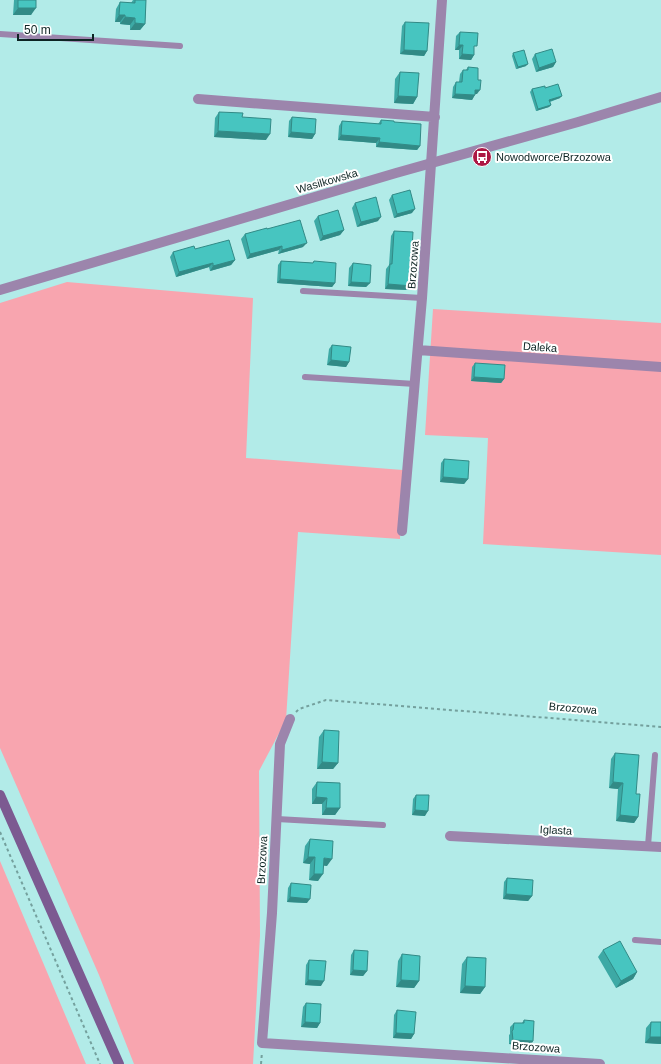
<svg xmlns="http://www.w3.org/2000/svg" width="661" height="1064" font-family="Arial,sans-serif">
<style>
.green{fill:#f8a5af}
.lines{fill:none;stroke-linecap:round;stroke-linejoin:round}
.path{stroke:#74a09d;stroke-width:2;stroke-dasharray:3 3;stroke-linecap:butt}
.service{stroke:#9c85ac;stroke-width:6}
.minor{stroke:#9c85ac;stroke-width:10}
.tertiary{stroke:#9c85ac;stroke-width:10}
.secondary{stroke:#7c5a91;stroke-width:10}
.wall{fill:#3da9a5}
.shaded-wall{fill:#328a86}
.building{fill:#47c5c0;stroke:#328a86}
.labels{text-anchor:middle;stroke-width:4;stroke-linejoin:round;paint-order:stroke}
.poi-label{font-size:11px;fill:#0d2423;stroke:#fff;text-anchor:start}
.street-label{font-size:11px;fill:#0d2423;stroke:#fff}
</style>
<rect width="100%" height="100%" fill="#b2ebe8"/>
<path class="green" d="M67,282l186,16 -7,160 157,12 -3,69 -102,-7 -12,188 -27,51 1,165 -7,128h-119l-35,-89 -99,-227v-445z
M433,309l228,14v232l-178,-11 5,-106 -63,-3z
M0,861l86,203h-86z"/>
<g class="lines">
<path class="path" d="M296,712l3,-3 27,-9 335,27
M0,832l100,232
M261,1064l1,-12"/>
<path class="service" d="M0,34l180,12
M303,291l119,7
M305,377l110,7
M277,819l106,6
M648,846l7,-91
M635,940l26,2"/>
<path class="minor" d="M198,99l237,18
M418,350l243,17
M402,531l20,-233 20,-298
M290,719l-10,25 -8,169 -10,130 338,21
M450,836l211,11"/>
<path class="tertiary" d="M0,290l396,-117 182,-51 83,-25"/>
<path class="secondary" d="M0,795l119,269"/>
</g>
<path class="wall" d="M14,0h22l-5,15h-18z
M133,0h13l-1,24 -5,6h-10v-5l-10,-1v-2h-5l1,-13 4,-7 11,1z
M405,22l22,29 -3,5 -24,-2 2,-28z
M460,32l14,18v5l-3,5 -12,-1v-9h-4l1,-14z
M513,53l13,13 -10,3 -4,-13z
M535,54l21,8 -3,5 -17,5 -4,-13z
M468,67l9,27h-2l-3,6 -20,-2 1,-11 3,-5h3l1,-8 3,-4h3z
M400,72l17,25 -4,7 -19,-1 1,-24z
M545,88l15,10 -10,4 1,3 -2,2 -13,4 -6,-19 2,-3z
M219,112l23,5 24,23 -52,-3 1,-19z
M292,117l23,17 -3,5 -24,-2 1,-16z
M381,120l13,2 26,24 -3,4 -41,-3v-4l-38,-3 1,-14 3,-5 36,3z
M392,195l20,18 -18,5 -5,-18z
M355,203l23,18 -21,6 -5,-19z
M318,216l26,14 -4,5 -20,6 -6,-20z
M267,229l36,18 -25,7 1,-4 -32,9 -6,-20 4,-5z
M394,231l17,35 -2,24 -24,-1 1,-20 3,-4 2,-29z
M195,249l40,11 -4,5 -21,6 -1,-4 -33,10 -6,-20 3,-5z
M281,261l32,2 1,-2 21,22 -3,4 -55,-4 1,-18z
M353,263l17,20 -4,4 -18,-1 1,-18z
M332,345l17,17 -3,5 -19,-2 2,-16z
M475,363l29,16 -3,4 -30,-2 1,-14z
M444,459l24,20 -4,5 -24,-2 1,-19z
M324,730l14,33 -5,6h-16l2,-32z
M615,753l21,41 2,23 -4,6 -18,-2 2,-32 -9,-1 2,-29z
M317,782l23,26 -5,7h-13v-11h-10v-15z
M416,795l9,21 -13,-1 1,-16z
M310,839l17,27 -4,-1 -5,16 -9,-1 1,-16 -7,-1 2,-17z
M507,878l25,18 -4,5 -25,-2 1,-17z
M291,883l16,20 -20,-1 1,-14z
M354,950l13,21 -4,5 -13,-1 1,-20z
M603,950l34,22 -4,7 -17,9 -18,-31z
M402,954l17,27 -5,7 -18,-1 2,-26z
M467,957l18,30 -5,7 -20,-1 2,-29z
M309,960l12,26 -16,-1 1,-20z
M306,1003l14,20 -3,5 -16,-1 2,-20z
M397,1010l17,24 -3,5 -18,-1 1,-23z
M524,1020l9,21 -3,5 -21,-2v-9l1,-1v-7l4,-4h8z
M651,1022h10v22l-16,-1 1,-15z"/>
<path class="shaded-wall" d="M18,8h18l-5,7h-18z
M119,15h6l-5,7h-5z
M125,17l10,1 -5,7 -10,-1z
M135,23l10,1 -5,6h-10z
M459,45h4l-4,5h-4z
M404,50l23,1 -3,5 -24,-2z
M462,54l12,1 -3,5 -12,-1z
M556,62l-3,5 -17,5 3,-4z
M528,64l-2,2 -10,3 2,-2z
M475,90h5l-3,4h-5z
M455,94l20,1 -3,5 -20,-2z
M398,96l19,1 -4,7 -19,-1z
M562,96l-2,2 -12,4 1,-2z
M551,105l-2,2 -13,4 2,-2z
M218,131l52,3 -4,6 -52,-3z
M291,132l24,2 -3,5 -24,-2z
M341,135l39,3 -4,5 -38,-3z
M379,142l41,4 -3,4 -41,-3z
M415,209l-3,4 -18,5 3,-4z
M381,217l-3,4 -21,6 4,-5z
M344,230l-4,5 -20,6 3,-5z
M307,243l-4,4 -25,7 4,-4z
M282,246l-3,4 -32,9 3,-5z
M235,260l-4,5 -21,6 3,-5z
M213,263l-4,4 -33,10 3,-5z
M280,279l55,4 -3,4 -55,-4z
M351,282l19,1 -4,4 -18,-1z
M388,284l24,2 -3,4 -24,-1z
M331,360l18,2 -3,5 -19,-2z
M474,377l30,2 -3,4 -30,-2z
M443,477l25,2 -4,5 -24,-2z
M322,762l16,1 -5,6h-16z
M613,782l10,1 -5,6 -9,-1z
M316,797l11,1 -5,6h-10z
M326,808h14l-5,7h-13z
M415,810l13,1 -3,5 -13,-1z
M620,815l18,2 -4,6 -18,-2z
M308,857h7l-5,7 -7,-1z
M324,858l8,1 -5,7 -8,-1z
M314,874h9l-5,7 -9,-1z
M506,894l26,2 -4,5 -25,-2z
M290,897l20,2 -3,4 -20,-1z
M353,970l14,1 -4,5 -13,-1z
M637,972l-4,7 -17,9 5,-7z
M308,980l16,1 -3,5 -16,-1z
M401,980l18,1 -5,7 -18,-1z
M465,986l20,1 -5,7 -20,-1z
M305,1022l15,1 -3,5 -16,-1z
M396,1033l18,1 -3,5 -18,-1z
M650,1037h11v7l-16,-1z
M513,1040l20,1 -3,5 -21,-2z"/>
<path class="building" d="M18,0h18v8h-18z
M135,0h11l-1,24 -10,-1v-5l-10,-1v-2h-6l1,-13 15,1z
M405,22l24,1 -2,28 -23,-1z
M460,32l18,1 -1,13h-3v9l-12,-1 1,-9h-4z
M552,49l4,13 -17,6 -4,-14z
M524,50l4,14 -10,3 -5,-14z
M468,67l10,1v12h3l-1,10h-5v5l-20,-1 1,-12h6l1,-12h5z
M400,72l19,1 -2,24 -19,-1z
M558,84l4,12 -13,4 2,5 -13,4 -6,-20 13,-3v2z
M219,112l24,1 -1,4 29,2 -1,15 -52,-3z
M292,117l24,2 -1,15 -24,-2z
M381,120l13,1v1l27,2 -1,22 -41,-4 1,-4 -39,-3 1,-14 39,3z
M410,190l5,19 -18,5 -5,-19z
M376,197l5,20 -20,5 -6,-19z
M338,210l6,20 -21,6 -5,-20z
M300,220l7,23 -25,7v-4l-32,8 -5,-20 22,-6v1z
M394,231l19,1 -2,34h2l-1,20 -24,-2 2,-20h2z
M229,240l6,20 -22,6v-3l-34,9 -6,-20 21,-6 1,3z
M281,261l32,2 1,-2 22,2 -1,20 -55,-4z
M353,263l18,2 -1,18 -19,-1z
M332,345l19,2 -2,15 -18,-2z
M475,363l30,2 -1,14 -30,-2z
M444,459l25,2 -1,18 -25,-2z
M324,730l15,1 -1,32 -16,-1z
M615,753l24,2 -3,39h4l-2,23 -18,-2 3,-32 -10,-1z
M317,782l23,1v25h-14l1,-10 -11,-1z
M416,795h13l-1,16 -13,-1z
M310,839l23,2 -1,18 -8,-1 -1,16h-9l1,-17h-7z
M507,878l26,2 -1,16 -26,-2z
M291,883l20,2 -1,14 -20,-2z
M620,941l17,31 -16,9 -18,-31z
M354,950l14,1 -1,20 -14,-1z
M402,954l18,2 -1,25 -18,-1z
M467,957l19,1 -1,29 -20,-1z
M309,960l17,1 -2,20 -16,-1z
M306,1003l15,1 -1,19 -15,-1z
M397,1010l19,2 -2,22 -18,-1z
M524,1020l10,1 -1,20 -20,-1 -1,-9 1,-1 1,-7h10z
M651,1022h10v15h-11z"/>
<defs>
<symbol id="bus-disc" viewBox="-11 -11 22 22"><circle r="9.5" fill="#ac1744" stroke="#fff"/><path d="M-5-6H5V4H4V6H2V4H-2V6H-4V4H-5ZM-3.5-4V0h7V-4ZM-3.5 1.2v1.5H-2V1.2ZM2 1.2v1.5H3.5V1.2Z" fill="#fff"/></symbol>
</defs>
<g fill-rule="evenodd">
<use href="#bus-disc" x="471" y="146" width="22" height="22"/>
</g>
<g class="labels">
<g class="poi-label">
<text x="496" y="161">Nowodworce/Brzozowa</text>
</g>
<g class="street-label">
<text transform="translate(327 181) rotate(-16)" y="4">Wasilkowska</text>
<text transform="translate(413 265) rotate(-86)" y="4">Brzozowa</text>
<text transform="translate(540 347) rotate(4)" y="4">Daleka</text>
<text transform="translate(573 708) rotate(5)" y="4">Brzozowa</text>
<text transform="translate(556 830) rotate(3)" y="4">Iglasta</text>
<text transform="translate(262 860) rotate(-87)" y="4">Brzozowa</text>
<text transform="translate(536 1047) rotate(4)" y="4">Brzozowa</text>
</g>
</g>
<path d="M18 34v6h75v-6" fill="none" stroke="#0d2423" stroke-width="2"/>
<text x="24" y="34" font-size="12" fill="#0d2423" stroke="#ffffff" stroke-width="3" paint-order="stroke">50 m</text>
</svg>
